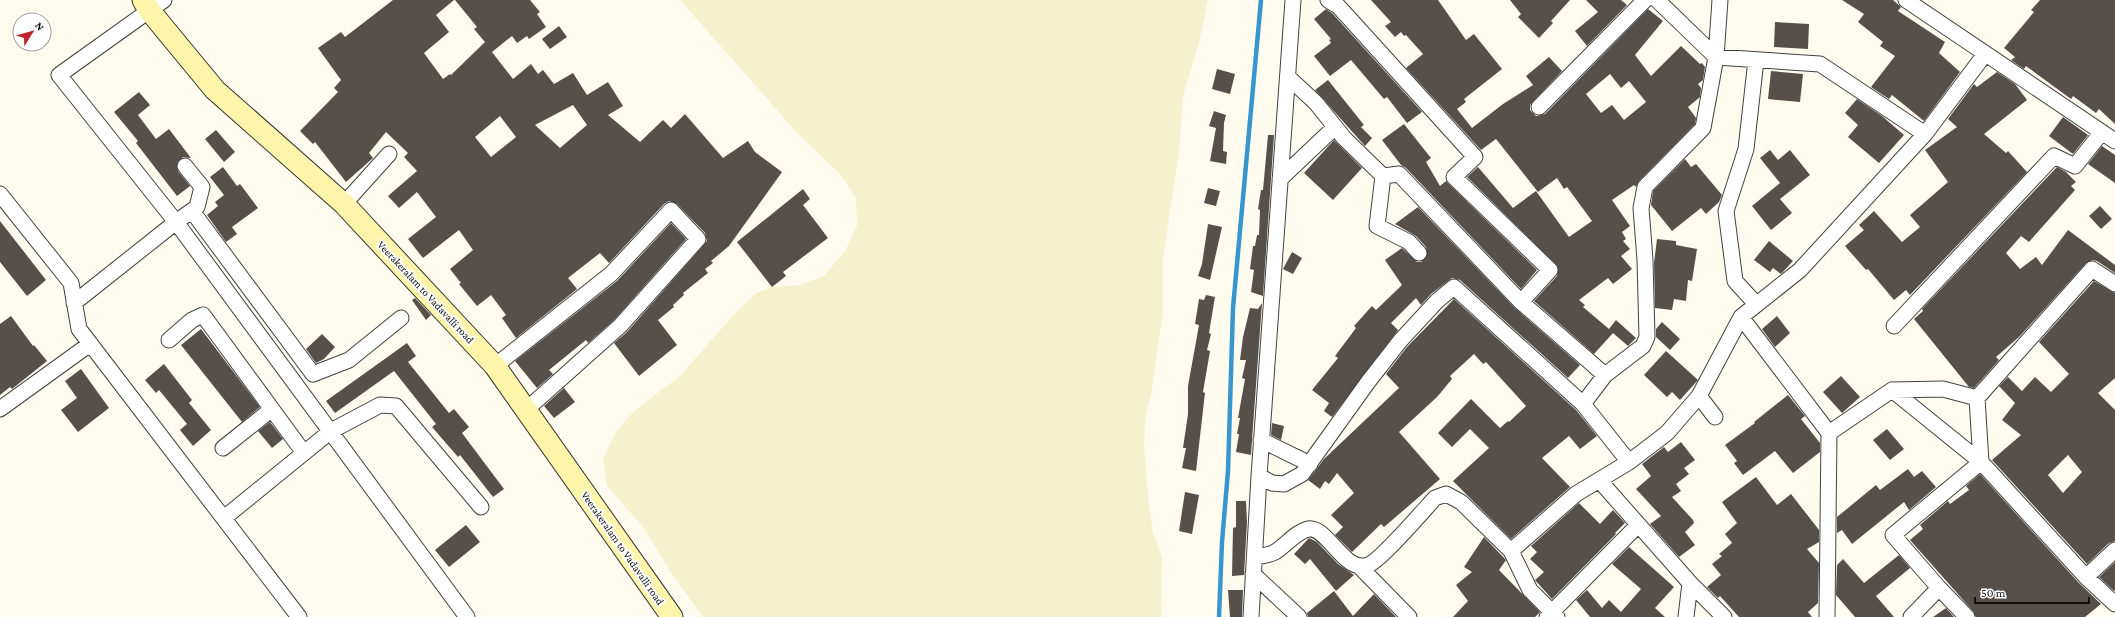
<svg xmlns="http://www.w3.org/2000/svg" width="2115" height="617" font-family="'Crimson Pro',serif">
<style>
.farmland{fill:#f5f1cf}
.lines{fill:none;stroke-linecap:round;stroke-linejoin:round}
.stream{stroke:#3995ce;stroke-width:4.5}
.building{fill:#574f4a;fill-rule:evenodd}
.street-casing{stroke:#414141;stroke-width:17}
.secondary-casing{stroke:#303030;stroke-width:23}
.street{stroke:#fff;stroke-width:15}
.secondary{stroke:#fff5aa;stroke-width:21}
.labels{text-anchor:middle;stroke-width:4;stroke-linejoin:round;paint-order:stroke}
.street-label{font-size:11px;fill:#0e0e0e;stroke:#fff}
</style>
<rect width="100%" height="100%" fill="#fffcef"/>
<path class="farmland" d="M680,0h528l-9,43 -16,53 -4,55 -16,109v52l-12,83 -6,24 -1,28 5,58 4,27 9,25 -1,60h-458l-31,-43 -29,-47 -36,-41 -4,-28 13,-26 18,-21 46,-35 57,-65 19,-18 16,-6 27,-2 25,-9 21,-25 12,-25 -1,-28 -16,-24 -41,-39z"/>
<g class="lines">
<path class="stream" d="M1219,617l3,-75 6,-71 5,-163 28,-308"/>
</g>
<path class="building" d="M393,0h61l-18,15 13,17 -25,21 19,26 7,-5 1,1 34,-33 -11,-13 3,-2 -22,-27h75l10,12 -3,2 9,13 -17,12 -2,-3 -10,7 -5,-7 -20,16 21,27 18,-15 7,10 5,-4 11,14 19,-11 14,22 21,-13 15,24 -15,9 32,27 23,-22 8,8 14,-14 38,44 25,-17 7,11 27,20 -53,74 -18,15 2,2 -8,6 3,4 -25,20 1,2 -11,10 1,2 -16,13 19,25 -38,31 -25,-33 13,-11 80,-91 -2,-8 -28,-29 -8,-3 -5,3 -55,59 -9,-10 -32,25 9,11 -61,49 -14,-20 4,-3 -15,-20 -14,11 -18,-22 2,-1 -11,-14 23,-19 -14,-20 -36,28 -15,-19 28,-22 -19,-25 -18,16 -11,-12 29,-25 -13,-14 4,-4 -22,-21 -17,21 4,5 -27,24 -31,-40 -2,2 -13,-13 38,-39 -4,-4 7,-8 -23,-32 23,-16 4,5zM573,105l14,20 -27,23 -25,-23zM500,116l16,21 -25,20 -16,-20z
M1371,0h67l28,40 8,-6 28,35 -38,30 2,3 -9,7 15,19 31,-24 30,-19 -7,-9 23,-19 13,14 -32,34v5l6,6 9,-2 103,-105 15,12 -28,34 16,21 30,-30 19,18 2,-1 3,4 -2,13 -5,4 3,4 -1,9 -12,10 8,11 -1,6 -56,57 -3,6 -2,-2 -22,15 18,26 -8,6 4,7 -3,2 7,8 -9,7 11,13 -19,15 -5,-6 -29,22 6,5 -2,2 26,22 7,-9 20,18 -8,8 -15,-13 -19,21 -60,-53 23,-25 1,-9 -91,-90 11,-10 35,41 23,-17 33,46 23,-16 -25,-34 -3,2 -7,-11 -19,14 -42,-53 -15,11 -75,-82 17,-14 -17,-19 -2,1 -3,-4 -6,5 -10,-11 6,-4zM1610,74l11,14 8,-7 17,21 -22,18 -12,-15 -11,8 -15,-19z
M1510,0h60l-19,21 2,2 -14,15 -21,-21 3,-3z
M1586,0h35l6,5 -40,41 -12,-15 23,-19z
M1842,0h51l8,7 -3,4 47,31 -6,11 21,19 -36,49 -32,-26 -3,4 -18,-12 24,-31 -15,-10 3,-4 -25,-20 6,-8z
M2040,0h75v124l-16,-15 -3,4 -23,-17 -2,3 -45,-33 -2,3 -13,-9 4,-3 -11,-9 30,-36 -3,-2z
M1326,9l6,4 90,99 -15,11 -20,-26 -3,2 -33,-39 -21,16 -16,-20 17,-13 -2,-3 2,-1 -17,-20z
M1775,22l34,2 -1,25 -34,-2z
M559,26l8,11 -17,12 -8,-10z
M1217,69l18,5 -5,20 -18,-5z
M1771,71l32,3 -3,28 -32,-3z
M1997,72l18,12 12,16 -43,34 22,19 2,-2 19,21 -117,123 -4,-5 -12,10 -26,-31 -2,1 -21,-24 19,-16 -5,-5 15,-14 28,31 18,-15 -10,-12 38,-33 -23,-32 32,-23 -9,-8 26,-35 3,3z
M1328,80l36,45 -3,2 11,11 -7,8 -50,-56z
M139,92l11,13 -12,10 18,24 13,-10 22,29 -8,-1 -6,6 1,8 12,15 -13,10 -41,-53 2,-2 -24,-29z
M1857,99l25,17 22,19 -25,28 -31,-26 10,-12 -13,-12z
M1214,111l12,4 -2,8 -1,28 4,1 -1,12 -16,-3 6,-33 -7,-2z
M2063,117l25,18 -15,19 -24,-18z
M1404,124l27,34 -5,4 14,24 6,-5 91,89 -16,19 -115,-121 -5,-3 -19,-25z
M216,130l19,22 -11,10 -19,-23z
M1268,135h6l-11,161 -12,-4 3,-22 -4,-1 3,-23h2l2,-11h2l1,-25 -2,-1 3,-19h2z
M1334,140l28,28 -29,32 -29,-27z
M2102,146l13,9v28l-27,-19z
M1770,150l8,10 12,-10 20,25 -30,24 12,14 -21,17 -19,-24 28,-23 -20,-25z
M1685,159l6,8 5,-3 26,31 -3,7 -13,12 -5,-6 -29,23 -21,-26 2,-14z
M223,167l14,19 3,-2 18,24 -26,19 5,7 -11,8 -19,-27 11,-9 -3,-4 9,-7 -14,-18z
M2057,167l9,5 10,10 -5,4 4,4 -46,52 -8,-6 -15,17 14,16 16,-12 6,8 26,-35 47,35v8l-18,-12 -4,-1 -7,3 -67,74 -23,20 3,3 -25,28 -5,-1 -55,-68 9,-8 -1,-2z
M1208,188l12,3 -4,15 -12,-3z
M803,189l7,10 -7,6 25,33 -45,34 3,4 -14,11 -35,-45z
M2100,206l12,13 -11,10 -12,-13z
M1418,207l97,101 65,57 -12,13 -108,-98 -8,-2 -21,16 -10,11 -5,-7 -25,25 7,7 -66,87 -8,-6 5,-8 -17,-13 26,-32 -3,-2 21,-28 -2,-2 18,-20 4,4 26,-25 -17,-25 17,-12 15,14h4l6,-6 -1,-9 -10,-11 -21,-12z
M0,221l46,59 -19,16 -27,-34z
M671,223l15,16 -72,81 -26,23 -2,-3 -37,30 4,4 -16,14 -22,-27 102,-80z
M1208,224l14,3 -12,53 -12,-4 4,-12z
M1657,239l19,2v4l21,4 -5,32 -4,-1 -2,21 -12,-2 -2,11 -17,-2 -1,-45z
M1769,241l24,20 -12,13 -8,-6 -3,4 -16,-12z
M1292,252l10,6 -9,16 -10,-5z
M2094,281l21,12v85l-17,15 17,17v131l-6,2 -22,21 -95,-104 29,-25 -19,-15 13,-17 -16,-17 9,-9 14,14 13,-14 16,15 18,-18 -30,-32zM2068,455l14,17 -19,21 -15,-18z
M1206,295l9,2 -6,36 2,1 -4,16 3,1 -7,41 2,1 -9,78 -14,-3 4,-20h-3l5,-34v-28l11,-61 -4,-1 4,-25 5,1z
M415,298l16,17 -5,5 -14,-20z
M1454,299l122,111 21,26 -17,13 -11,-13 -27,22 28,29 -59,52 -58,-58 36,-33 -19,-19 -18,18 -14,-14 33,-34 29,29 8,-7 1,1 17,-16 -40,-44 -3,2 -9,-10 -24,22 2,3 -15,18 -38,35 41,47 -56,48 -3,-3 -29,28 -17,-17 8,-8 -12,-12 23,-22 -17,-20 -8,11 -4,-3 -5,8 -12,-9 16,-21 75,-71 -13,-14 21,-27z
M1262,303l-10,137 -1,15 -15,-3 3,-18h-2l3,-16h-2l7,-39 -3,-1 4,-18h-6l3,-23 7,-29 8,1z
M11,316l22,30 1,-1 13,16 -35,28 -2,-2 -10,8v-71z
M1777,316l13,17 -15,14 -13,-18z
M1662,322l18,17 -10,11 -14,-13v-8z
M201,329l59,78 -18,15 -61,-77z
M322,334l13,13 -11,12 -8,4 -10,-14z
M407,343l9,13 -8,6 41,51 5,-4 15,18 -7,6 42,56 -11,8 -33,-42 -2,2 -26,-30 4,-3 -42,-53 -59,42 -9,-12z
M1666,351l32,29 -18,20 -8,-8 -5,5 -23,-22z
M164,364l28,36 -3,3 22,27 -18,16 -13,-16 7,-6 -28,-34 -3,3 -11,-13z
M81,369l28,39 -31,24 -17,-22 16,-12 -12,-17z
M1841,376l19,21 -18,16 -19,-21z
M564,388l11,14 -21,16 -10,-12z
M1788,395l17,21 -4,3 19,24v9l-27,21 -18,-22 -32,24 -9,-12 3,-2 -12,-16 30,-22 -1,-1z
M270,422l13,17 -11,9 -14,-17z
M1272,423l12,3 -3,14 -10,-5z
M1887,429l17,20 -14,11 -17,-20z
M1681,442l14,18 -11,8 5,6 -13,10 5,7 -9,6 21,23 1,3 -9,9 10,13 -16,12 -29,-33 11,-8 -25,-27 15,-13 -9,-12 22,-17 4,5z
M1908,469l6,8 8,-6 14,16 -27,23 -5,-8 -52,42 -10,-14 -5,3v-16l39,-32 4,5z
M1980,474l99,109 22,21 -16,13h-109l-3,-6 -63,-71 13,-11 -3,-4 28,-24 2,3 19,-14 -3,-4z
M1756,477l21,28 14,-11 28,36v12l-12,7 12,14 -1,40 -10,9 4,5h-73l-19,-21 -2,2 -11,-11 14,-12 -9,-11 10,-8 -3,-2 13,-11 -7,-9 12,-11 -15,-21z
M1185,492l14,3 -7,39 -13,-3z
M1236,501h10l1,21 -3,53 -12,1 1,-48 3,-1z
M1579,503l21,21 13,-14 12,13 -10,10 1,1 -64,65 -17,-19 9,-8 -14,-13 7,-7 -6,-6z
M466,525l14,17 -31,25 -14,-17z
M1484,537l22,23 -7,10 41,42 -5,5h-82l15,-16 -12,-16 16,-13 -8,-5z
M1309,538l8,4 21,22 16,11 -18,16 -26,-32 -5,5 -11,-10z
M1629,547l45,40 -19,21 10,9h-75l-14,-17 11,-10 15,18 7,-8 12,12 20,-23 -29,-25z
M1899,555l11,13 -34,28 18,21h-39l-19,-22 1,-30 6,-6 21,24z
M2115,562v28l-1,1 -15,-14z
M1228,590h15l-1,27h-12z
M1334,591l19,25 21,-22 22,23h-88l-1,-4z
M1946,608l8,9h-21z"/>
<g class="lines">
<defs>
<path id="street" d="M164,0l-105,75 117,147 21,-15 5,-20 -17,-21
M1328,0l10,6 11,12 126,139 -21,20 96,93 -29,32
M1657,0l59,57 4,-57
M1906,0l209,141
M1288,77l28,26 28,35 39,38 16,-2 122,128 84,73
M1539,107l106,-107
M1383,176l-6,50 32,16 10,11
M1280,179l55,-52
M0,194l71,89 8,46 220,288
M344,204l45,-50
M192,211l121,163 36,-14 52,-42
M74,303l102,-81 291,395
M1756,304l-21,-23 -9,-70 20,-62 10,-89
M1741,317l88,116 -2,184
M1894,326l160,-170 21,10 27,-34
M169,340l23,-20 11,-5 101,138
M495,366l116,-92 60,-64 27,29 -78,87 -93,83
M1892,390l51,-1 34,9
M1699,396l16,21
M1583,404l22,-29 38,-29 4,-9 -2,-77 -4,-52 4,-21 58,-59 13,-71 104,7 105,70
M0,409l90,-65
M1829,433l63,-43 89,72 105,115 29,27
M1261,440l49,24
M223,448l49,-39
M1259,476l13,7 12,1 18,-10 66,-92 32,-41 37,-40 17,-14 129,117 46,58
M1599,480l91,103 -4,34
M224,518l107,-87 49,-26 16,1 85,101
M1511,551l65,-57 53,-32 38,-29 32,-37 42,-79 59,-47 125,-136 60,-80
M1255,557c6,-1 15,-2 20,-5 11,-7 21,-20 33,-23 20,-3 36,45 60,36 12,-4 56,-55 67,-67l11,-4 15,8 50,49 19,39 27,27
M1359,566l50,51
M1253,574l46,43
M2086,577l29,-27
M1690,583l34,34
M1251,617l8,-141 34,-476
M1547,617l91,-92
M1911,617l28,-29
M1967,617l-28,-29 -46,-53 88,-73 -4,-64 115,-129 23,15"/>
<path id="secondary" d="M143,0l6,10 66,80 129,114 151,162 177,251"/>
</defs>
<use href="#street" class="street-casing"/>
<use href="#secondary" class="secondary-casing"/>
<use href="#street" class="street"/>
<use href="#secondary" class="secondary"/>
</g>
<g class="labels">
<g class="street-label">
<text transform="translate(426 292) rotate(47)" y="4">Veerakeralam to Vadavalli road</text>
<text transform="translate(623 548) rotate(55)" y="4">Veerakeralam to Vadavalli road</text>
</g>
</g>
<g transform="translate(32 32) rotate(53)"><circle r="19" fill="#ffffff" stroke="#9f9f9f"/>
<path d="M0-3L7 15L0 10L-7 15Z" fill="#bf252e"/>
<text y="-6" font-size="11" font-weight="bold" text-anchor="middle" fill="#0e0e0e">N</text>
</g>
<path d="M1975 597v6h114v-6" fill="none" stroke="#0e0e0e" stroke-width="2"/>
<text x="1981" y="597" font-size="12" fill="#0e0e0e" stroke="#ffffff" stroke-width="3" paint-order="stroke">50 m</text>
</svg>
